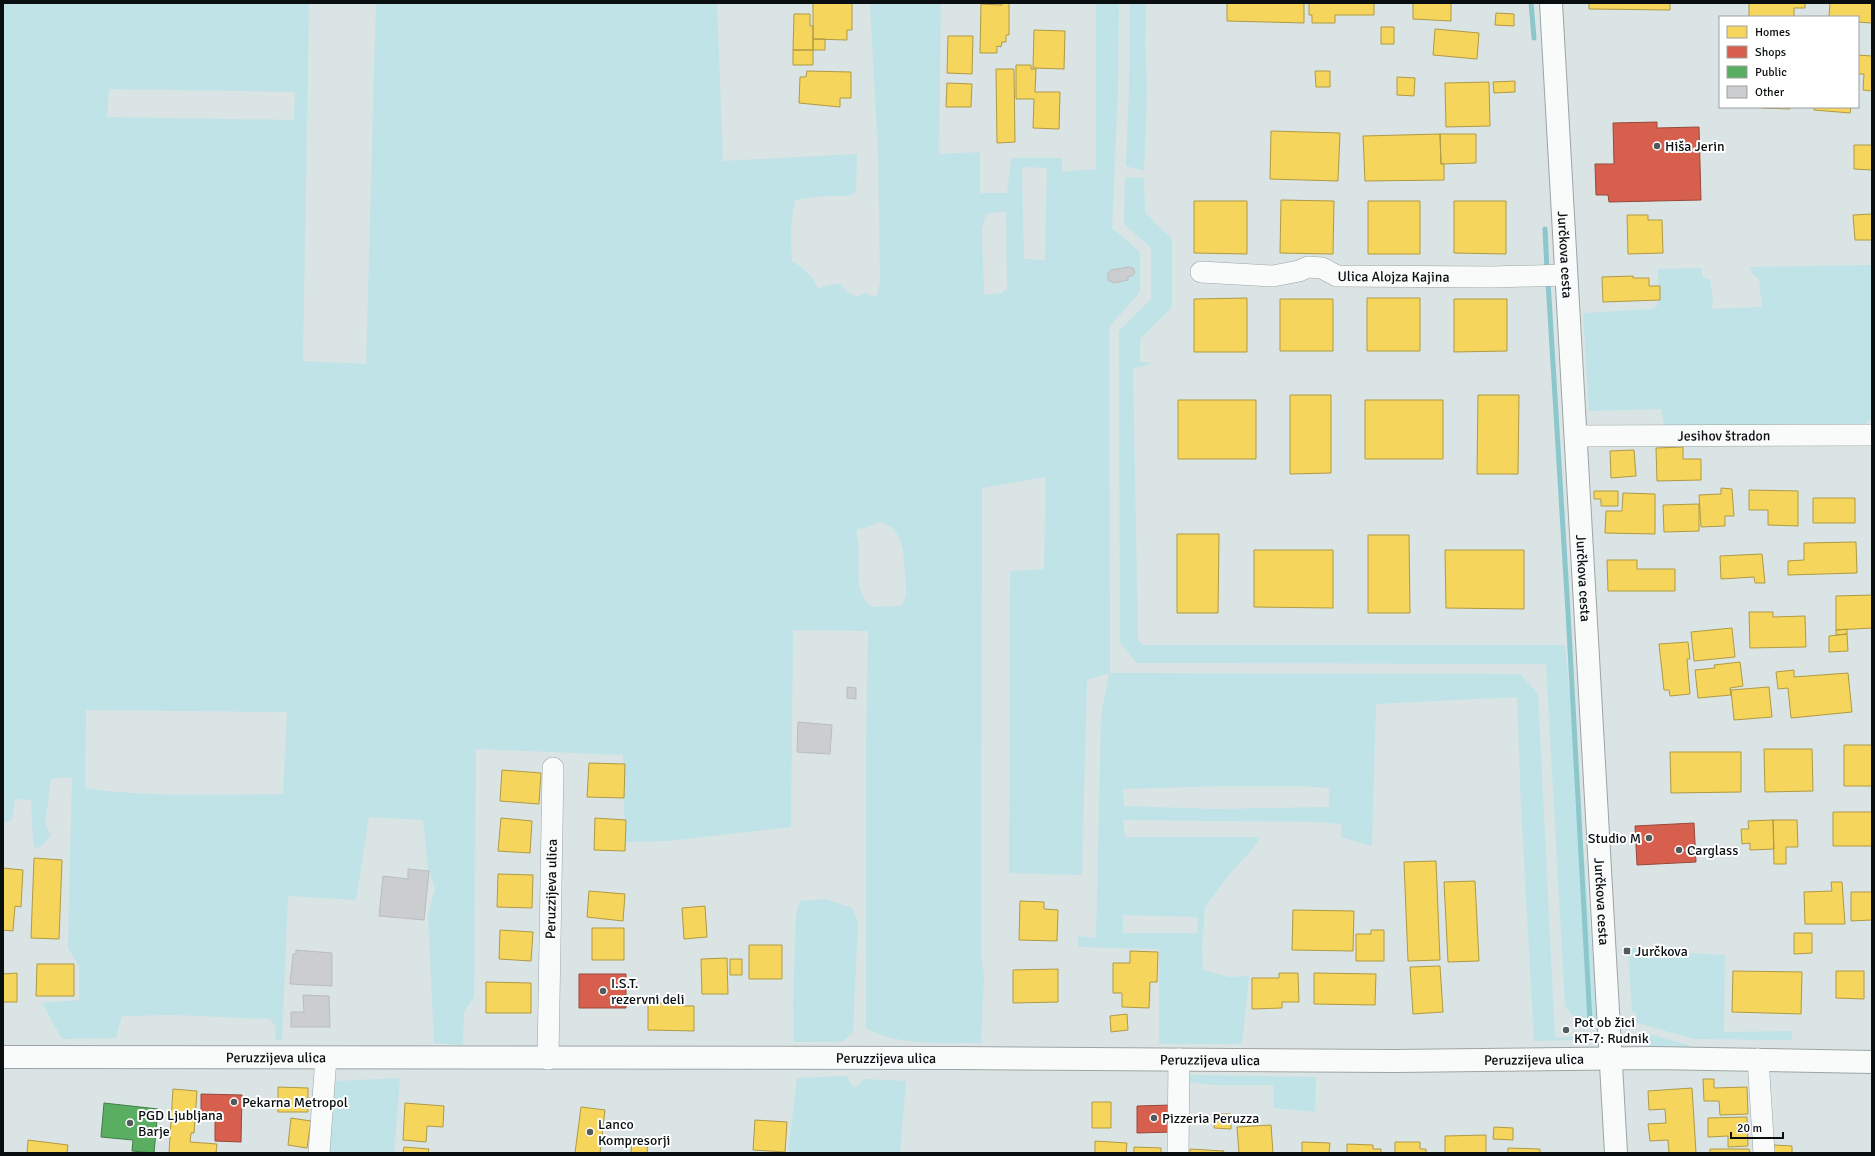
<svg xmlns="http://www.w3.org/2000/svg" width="1875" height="1156" font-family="Signika,sans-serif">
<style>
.green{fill:#bfe3e6;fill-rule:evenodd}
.homes{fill:#f6d55c;stroke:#af9a45}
.shops{fill:#d6604d;stroke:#98483b}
.public{fill:#5aae61;stroke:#427e49}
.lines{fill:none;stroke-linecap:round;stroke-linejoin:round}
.stream{stroke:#8cc7cc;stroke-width:5}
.building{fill:#cbcdce;stroke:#bbbcbd}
.minor-casing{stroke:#9da4a5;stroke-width:22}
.secondary-casing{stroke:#9da4a5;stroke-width:24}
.minor{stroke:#f9fbfb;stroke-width:21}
.secondary{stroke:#f9fbfb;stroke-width:22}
.poi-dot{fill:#525a5b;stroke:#fff;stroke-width:1.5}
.labels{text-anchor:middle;stroke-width:4;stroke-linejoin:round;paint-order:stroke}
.poi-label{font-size:14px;fill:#090f10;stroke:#fff;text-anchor:start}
.street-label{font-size:14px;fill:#090f10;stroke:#fff}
</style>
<rect width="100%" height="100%" fill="#dae4e5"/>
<path class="green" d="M3,3h306l-6,358 63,3 10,-361h341l6,158 134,-7 -1,37 -7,5h-25l-29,4c-5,20 -4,40 -3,61 12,8 22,15 26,28l10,-4 13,-1 6,8 9,5 10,-4 4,3 7,-1 3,-12 -2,-130 -8,-150h71l-2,151 41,-2v41h27l4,-35h51v14l28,-3 6,1v-167h23l-1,85 -6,140 28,24v40l-31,35 1,346 410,1 18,20 17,344 19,-1 2,3 -42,1 -13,-234 -4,-110 -141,7 -4,142 -31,-9v-13l-24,-2 -194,-2 2,17h135l-6,10 -25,28 -24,32 -3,38 1,25 26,7 20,-1 -7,68h-83v-95l-81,-2v-11l18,2 5,-222 8,-43 -22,7 -5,195 -73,-2 1,-302 34,-2 2,-92 -64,11 -1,465 3,23 -3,67c-33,0 -86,3 -115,-15v-282l2,-115 -75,-1 -2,197 -123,14 -43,1 -2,-87 -147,-6 -2,248 -10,15 -1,33 -29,-2 -6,-128 7,-26 -7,-20 -5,-49 -54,-3 -13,83 -68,-4 -6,144h-6l-1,-14 -5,-7 -97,-4 -51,1 -6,22 -54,1 -20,-36 37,-3v-34l-11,-18 4,-171 -21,2 -6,45 6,11 -7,9 -9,5 -2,-7 -2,-42 -16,-1 -3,21 -9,4zM109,89l186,3 -1,28 -187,-3zM1022,167l25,1 -2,92 -21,-1zM1006,211l1,78 -6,4 -17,2 -2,-66 4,-15zM879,522c24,4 25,32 26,51 1,12 3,23 -4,33l-29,1c-23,-18 -8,-50 -16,-73l2,-6 5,1zM86,710l201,2 -4,82c-66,0 -133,4 -198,-6zM1222,786h78l29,2v19l-112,2 -93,-3 -1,-17zM1123,915l74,2 1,16h-75z
M1130,3h16l-1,41 2,43 -3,84 -18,-5 3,-78z
M1125,177l19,1 1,35 27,26v68l-32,32v23h11l-6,4 -12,2 5,271 4,6h423l32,360v15l-1,3 -16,2 -15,-19 -19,-342 -409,-1 -17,-20 -1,-312 32,-32v-51l-27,-24z
M1872,265v153l-8,7 -200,1 -3,-17 -72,2 -6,-98 71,-4 4,-5v-35l43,-1 2,10 7,1 3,20 -2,10 51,-2 -3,-28 -7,-5 -2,-7z
M826,899l26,9 6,14 -5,110 -11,10h-48l-1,-40 3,-88 4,-13z
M1648,947l1,7 33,-1 43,2 -1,77 68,-1v9l-97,-1 -58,-16 -1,-11h-4l-4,-63z
M1649,1034l39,11 2,3h-41z
M1188,1075l128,2 -1,35 -41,-4 -1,-23h-59l-28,-3z
M847,1076l6,11 6,-2 5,-6 42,2 -6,72h-112l9,-75z
M400,1078l-6,75h-69l5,-64 5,-8z"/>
<path class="homes" d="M813,3h39v27h-5v10l-34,-1z
M1002,3h7v32h-3v7h-4l-1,5 -4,-1v7h-17l1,-49 21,1z
M1227,3h77v20l-77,-2z
M1309,3h65v12h-39v8h-23v-8h-3z
M1413,3h38v18l-38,-2z
M1589,3h81v7l-81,-1z
M1749,3h56v5h-11v9h-45z
M1830,3h42v20l-14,-1v-5h-29z
M1496,13l18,1v12l-19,-1z
M794,14h16v12h3v24h-20z
M1381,27h13v17h-13z
M1435,29l44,4 -2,26 -44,-4z
M1034,30l31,1 -1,38 -31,-1z
M948,36h25l-1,38 -25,-1z
M813,39h12v11h-12z
M793,50h20v15h-20z
M1858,55l14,1v35l-9,-1 1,-16h-6z
M1016,65h15v4h5l-1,23h25l-1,37 -26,-1 1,-29h-18z
M996,69h18l1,73 -18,1z
M807,71l44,1v26h-11v9l-41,-4 1,-26h6z
M1315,71h15v16h-14z
M1397,77l18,1 -1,18 -17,-1z
M1515,81v11l-21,1 -1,-11z
M1489,82l1,44 -44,1 -1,-44z
M947,83l25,1 -1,23h-25z
M1762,107h28v2l-28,-1z
M1814,107h37l-1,6 -36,-3z
M1271,131l69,2 -2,48 -68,-2z
M1440,134h36v29l-35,1z
M1440,134l1,30h3v16l-79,1 -2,-45z
M1854,145h18v25l-18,-1z
M1281,200l53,1 -1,53 -53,-1z
M1194,201h53v53l-53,-1z
M1368,201h52v53h-52z
M1454,201h52v53l-52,-1z
M1872,214v26h-17l-2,-25z
M1627,215h21v5h14l1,33 -35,1z
M1633,276v2h16v8h11v14l-57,2 -1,-25z
M1247,298v54h-53v-53z
M1367,298h53v53h-53z
M1280,299h53v52h-53z
M1454,299h53v52l-53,1z
M1290,395h41v78l-41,1z
M1478,395h41l-1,79h-41z
M1178,400h78v59h-78z
M1365,400h78v59h-78z
M1683,447v12h18v21l-44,1 -1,-33z
M1634,450l2,26 -25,2 -1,-27z
M1721,488l11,1 2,27h-9v10l-24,1 -2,-32 22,-1z
M1749,490l49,1v35l-30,-1v-15h-19z
M1594,491h24v15h-17v-7h-7z
M1623,493l32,1v40l-50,-1 1,-22h16z
M1813,498h42v25h-42z
M1699,504v27l-35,1 -1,-27z
M1177,534h42l-1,79h-41z
M1368,535h41l1,78h-42z
M1856,542l1,31 -69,2v-14l16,-1v-17z
M1254,550h79v58l-79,-1z
M1445,550h79v59l-78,-1z
M1762,554l3,29h-10l-1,-6 -33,2 -1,-23z
M1607,560h30v9h38v22h-67z
M1872,595v33l-36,2v-34z
M1749,612h24v5l32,-1 1,31 -56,1z
M1732,628l3,29 -41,4 -3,-29z
M1847,629v5l-11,1v-5z
M1847,634l1,17 -19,1v-16z
M1688,642l2,17h-3l3,35 -20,2 -1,-6h-5l-5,-46z
M1740,662l3,24 -13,2 1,7 -33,3 -3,-28 20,-2 -1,-3z
M1794,670v7l54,-4 4,39 -61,6 -3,-30 -10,1 -2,-17z
M1769,687l3,30 -38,3 -3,-30z
M1844,745h28v41h-28z
M1764,749h48l1,42 -48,1z
M1670,752h71v40l-70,1z
M589,763l36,1 -1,34 -37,-1z
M502,770l39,3 -2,31 -39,-3z
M1833,812h39v34h-39z
M501,818l31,3 -2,32 -32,-2z
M595,818l31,2 -1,31 -31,-1z
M1773,820h24l1,27h-12v17h-12z
M1773,820l1,29 -24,1v-7l-8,1 -1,-15h8l-1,-8z
M34,858l28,2 -3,79 -28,-1z
M1436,861l4,99 -32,1 -4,-99z
M3,868l20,2 -2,37 -6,-1 -2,25 -10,-1z
M498,874l35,1 -1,33 -35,-1z
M1475,881l4,80 -31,1 -4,-80z
M1831,882h11l3,42h-40l-1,-32 28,-1z
M589,891l36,3 -2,27 -36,-4z
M1851,892h21v28l-21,1z
M1020,901l24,1v7l14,1 -1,31 -38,-1z
M705,906l2,31 -23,2 -2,-31z
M1293,910l61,1 -1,40 -61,-1z
M592,928h32v32h-32z
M500,930l33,2 -2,29 -32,-2z
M1371,930h13v31h-28v-27h15z
M1794,933h18v20l-18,1z
M749,945h33v34h-33z
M1130,951l28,1 -1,30h-7l-1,26 -27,-1v-14h-9v-30h17z
M727,958l1,36h-26l-1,-35z
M730,959h12v16h-12z
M37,964h37v32h-38z
M1440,966l3,46 -30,2 -3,-47z
M1058,969v33l-45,1v-33z
M1733,971l69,1 -1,42 -69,-2z
M1836,971h28v28l-28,-1z
M17,973v29h-14v-28z
M1279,973h19l1,29h-17v6l-30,1v-31h27z
M1314,973l62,1 -1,31 -61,-1z
M486,982l45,1v30h-45z
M648,1003h35v3h11v25l-46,-1z
M1127,1014l1,16 -17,2 -1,-16z
M1703,1079h11v9l33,-1 1,27 -28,1 -1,-14h-15z
M278,1087l30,1v24h-30z
M1692,1088l4,65h-27l-1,-13 -18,1 -2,-17 18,-1 -1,-14 -16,1 -1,-19z
M173,1089l24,2 -3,42h-3l-1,9 27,2 -1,9h-47z
M1092,1102h19v26h-19z
M405,1103l39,3 -1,21 -16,-1 -1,16 -23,-2z
M581,1107l24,3 -5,43h-25z
M1215,1114h16v15l-17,-1z
M1747,1117l1,29 -20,1v-11l-20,1v-19z
M291,1118l20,3 -4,27 -19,-3z
M755,1120l32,2 -2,30 -32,-2z
M1271,1125l2,28h-34l-2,-26z
M1494,1127l19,1v12l-20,-1z
M1486,1135v18h-41v-17z
M632,1139l16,1 -1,13h-16z
M28,1140l40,5 -1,8h-40z
M1095,1141l32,2 -1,10h-31z
M1302,1142l28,1 -1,10h-27z
M1395,1142h25v7h6v4h-31z
M1347,1144l26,1v4h8v4h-34z
M1774,1145l18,1v7h-18z
M404,1147l25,2 -1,4h-25z
M1134,1147l27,1v5h-27z
M1508,1148l32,1v4h-32z
M1190,1149l34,2 -1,2h-33z
M1710,1149h39l1,4h-40z"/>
<path class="shops" d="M1657,122v6l42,-1 2,73 -92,2 -1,-7h-12l-1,-31h19l-1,-41z
M1694,823l2,39 -59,3 -2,-39z
M579,974h47v34h-47z
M201,1094l41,1 -1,47 -26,-1v-26h-14z
M1172,1105v27l-35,1v-27z"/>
<path class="public" d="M104,1103l54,6 -4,44 -22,-2 1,-11 -32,-3z"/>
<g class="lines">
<path class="stream" d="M1531,3l3,35
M1545,229l2,42
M1548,281l20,331 22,410"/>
</g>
<path class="building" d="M1129,267l4,1 2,4 -2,3 -5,2v3l-14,3 -6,-3v-7l3,-3z
M847,687l9,1v11l-9,-1z
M798,722l34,3 -2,29 -33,-2z
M408,869l21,2 -5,49 -45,-4 4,-40 25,3z
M296,950l36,3v33l-42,-2 3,-30h3z
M303,995l26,1 1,31h-39v-15h13z"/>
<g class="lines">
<defs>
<g id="minor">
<path id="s1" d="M1201,272l72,4 26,-5 9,-4 14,1 15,8 155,1 74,-2"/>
<path id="s2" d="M1576,436l296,-1"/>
<path id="s3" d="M548,1059l5,-291"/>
<path d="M1758,1059l6,94"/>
<path d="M319,1153l7,-95"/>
<path d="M1178,1153l1,-94"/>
</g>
<g id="secondary">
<path id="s4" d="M1551,3l65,1150"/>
<path id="s5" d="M3,1057l953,1 438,3 259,-3 219,4"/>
</g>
</defs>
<use href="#minor" class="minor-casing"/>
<use href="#secondary" class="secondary-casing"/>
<use href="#minor" class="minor"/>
<use href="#secondary" class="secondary"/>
</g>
<g class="poi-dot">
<circle cx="1657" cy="146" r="4"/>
<circle cx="1649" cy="838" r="4"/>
<circle cx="1679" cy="850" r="4"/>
<rect x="1623" y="947" width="8" height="8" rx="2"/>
<circle cx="603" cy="991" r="4"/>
<circle cx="1566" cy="1030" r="4"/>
<circle cx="234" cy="1102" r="4"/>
<circle cx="1154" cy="1118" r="4"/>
<circle cx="130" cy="1123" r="4"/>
<circle cx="590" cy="1132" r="4"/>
</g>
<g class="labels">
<g class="poi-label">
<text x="1665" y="151">Hiša Jerin</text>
<text x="1641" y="843" text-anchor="end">Studio M</text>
<text x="1687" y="855">Carglass</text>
<text x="1635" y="956">Jurčkova</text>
<text x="611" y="988">I.S.T.<tspan x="611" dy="16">rezervni deli</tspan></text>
<text x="1574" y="1027">Pot ob žici<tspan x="1574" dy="16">KT-7: Rudnik</tspan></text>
<text x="242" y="1107">Pekarna Metropol</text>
<text x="138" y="1120">PGD Ljubljana<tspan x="138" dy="16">Barje</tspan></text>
<text x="1162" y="1123">Pizzeria Peruzza</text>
<text x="598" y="1129">Lanco<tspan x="598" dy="16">Kompresorji</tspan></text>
</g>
<g class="street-label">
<text dy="5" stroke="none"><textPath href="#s4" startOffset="252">Jurčkova cesta</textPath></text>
<text dy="5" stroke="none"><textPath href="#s1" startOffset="196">Ulica Alojza Kajina</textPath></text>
<text dy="5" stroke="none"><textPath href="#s2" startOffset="148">Jesihov štradon</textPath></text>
<text dy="5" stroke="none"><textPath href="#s4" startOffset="576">Jurčkova cesta</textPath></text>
<text dy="5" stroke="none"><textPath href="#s3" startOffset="170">Peruzzijeva ulica</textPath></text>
<text dy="5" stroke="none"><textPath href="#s4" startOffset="900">Jurčkova cesta</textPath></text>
<text dy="5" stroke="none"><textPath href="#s5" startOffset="273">Peruzzijeva ulica</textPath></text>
<text dy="5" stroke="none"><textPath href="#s5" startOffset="883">Peruzzijeva ulica</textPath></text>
<text dy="5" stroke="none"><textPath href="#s5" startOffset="1207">Peruzzijeva ulica</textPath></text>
<text dy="5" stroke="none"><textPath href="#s5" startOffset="1531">Peruzzijeva ulica</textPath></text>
</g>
</g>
<rect width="1875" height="1156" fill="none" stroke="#090f10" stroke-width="8"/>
<rect x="1719" y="16" width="140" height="92" fill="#ffffff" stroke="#9d9f9f"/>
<rect x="1727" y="26" width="20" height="12" fill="#f6d55c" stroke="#9d9f9f"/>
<text x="1755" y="36" font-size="12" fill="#090f10">Homes</text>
<rect x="1727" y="46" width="20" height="12" fill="#d6604d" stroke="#9d9f9f"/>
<text x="1755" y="56" font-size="12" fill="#090f10">Shops</text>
<rect x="1727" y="66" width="20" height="12" fill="#5aae61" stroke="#9d9f9f"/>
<text x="1755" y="76" font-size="12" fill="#090f10">Public</text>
<rect x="1727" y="86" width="20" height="12" fill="#cbcdce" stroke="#9d9f9f"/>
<text x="1755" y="96" font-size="12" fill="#090f10">Other</text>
<path d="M1731 1132v6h52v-6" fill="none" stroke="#090f10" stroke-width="2"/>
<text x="1737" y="1132" font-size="12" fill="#090f10" stroke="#ffffff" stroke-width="3" paint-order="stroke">20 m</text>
</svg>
